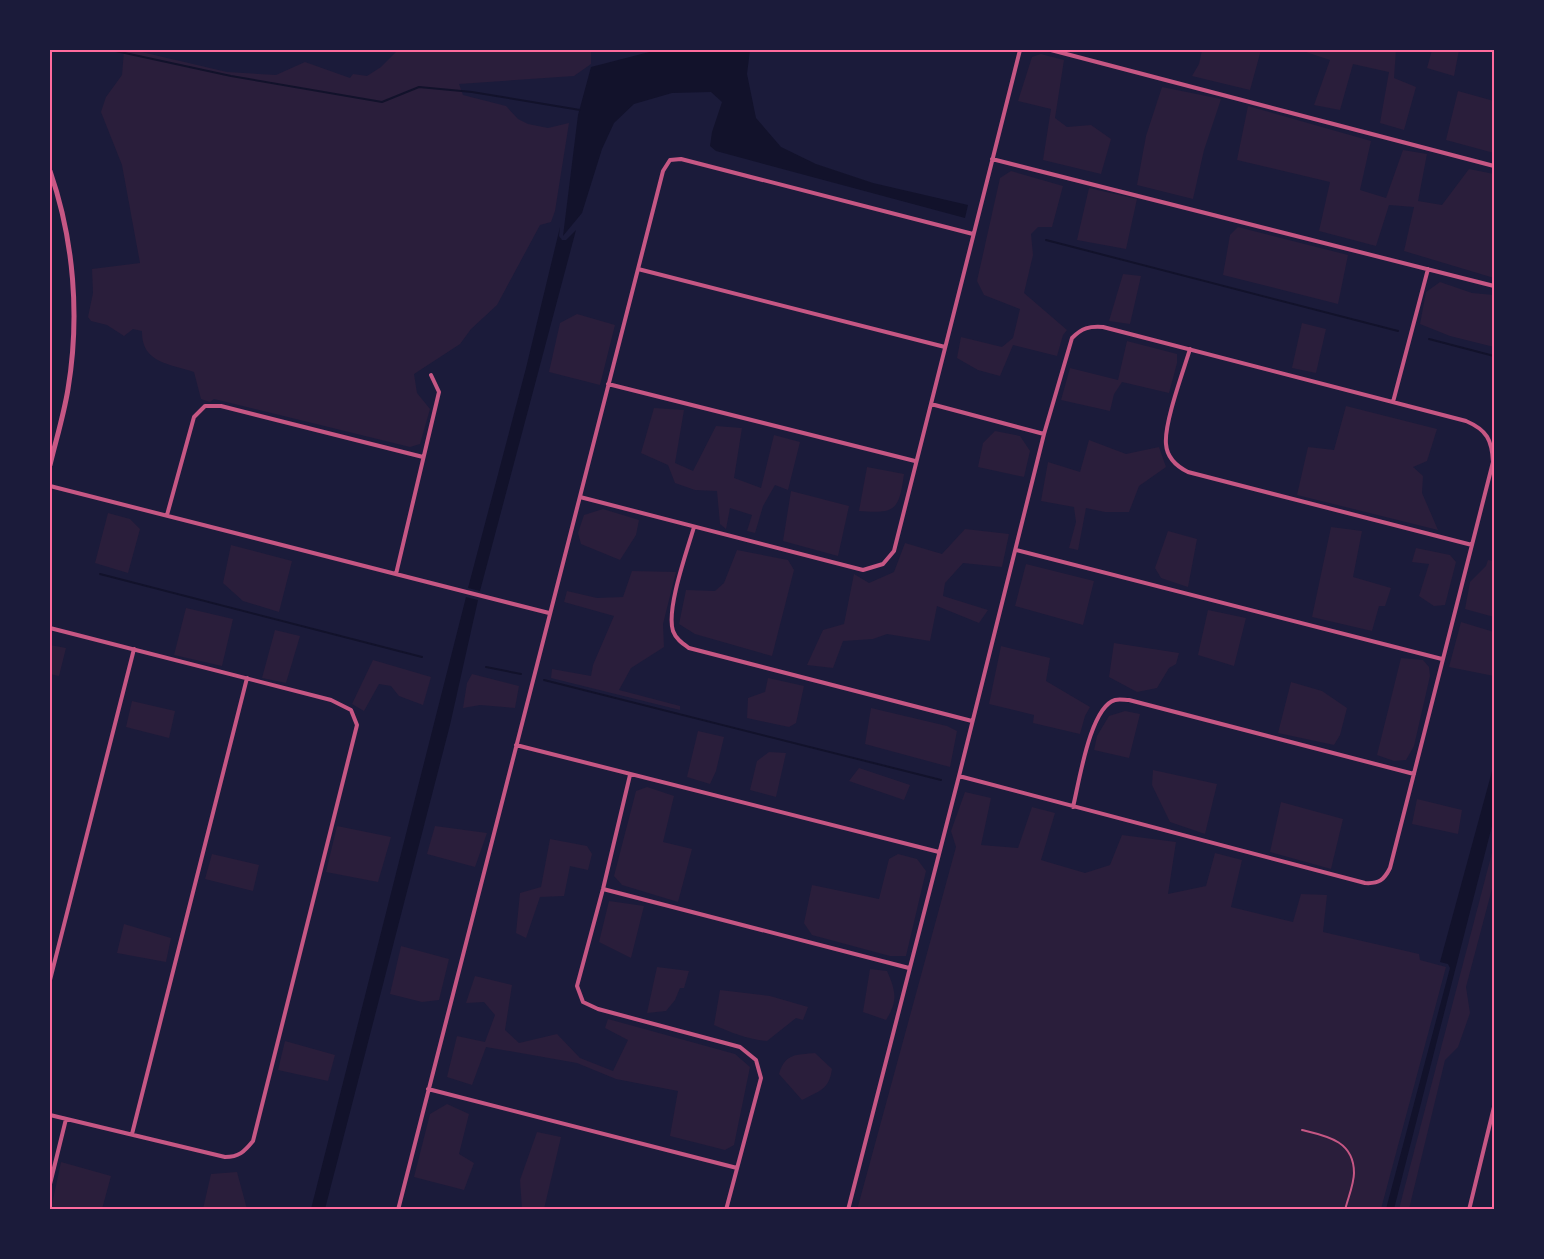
<svg xmlns="http://www.w3.org/2000/svg" width="1544" height="1259" font-family="'Times New Roman',serif">
<style>
.green{fill:#2a1e3b}
.water{fill:#12122b}
.lines{fill:none;stroke-linecap:round;stroke-linejoin:round}
.stream{stroke:#12122b;stroke-width:2}
.service{stroke:#c65784;stroke-width:2}
.minor{stroke:#c65784;stroke-width:4}
.tertiary{stroke:#c65784;stroke-width:5}
.neatline{fill:none;stroke:#ff6b9d;stroke-width:2}
</style>
<rect width="100%" height="100%" fill="#1b1b3a"/>
<path class="green" d="M124,50h9l94,22 49,3 29,-13 45,16 3,-4 14,2 14,-9 16,-16 3,-1h191v14l-17,12 -115,8 4,11 43,11 12,13 10,5 20,4 21,-5 -14,88 -4,11 -11,3 -43,80 -26,24 -11,15 -46,30 3,19 13,16 -10,35 -10,3 -196,-48 -4,3 -9,-3 -7,-27c-24,-8 -53,-9 -52,-41l-9,-2 -9,7 -17,-11 -16,-4 -3,-4 5,-24 -1,-24 48,-6 -18,-98 -21,-53 5,-15 16,-22z
M1202,50h59l-11,40 -58,-14 7,-12z
M1304,50h92l-2,28 22,9 -12,43 -24,-7 9,-51 -36,-8 -13,46 -26,-5 16,-45 -27,-9z
M1432,50h27l-5,26 -27,-8z
M1041,54l23,6 -9,58 12,9 24,-2 20,14 -10,35 -58,-14 8,-51 -33,-8 14,-44z
M1162,87l59,12 -17,51 -11,49 -56,-14 9,-49z
M1458,91l36,10v52l-48,-13z
M1248,106l123,35 -11,49 26,8 17,-48 24,4 -9,47 24,4 27,-36 25,5v104l-90,-27 10,-44 -25,-2 -13,41 -57,-15 11,-49 -93,-22z
M1011,171l52,15 -11,41h-14l-7,7 2,21 -9,38 43,37 -4,5 -6,21 -44,-11 -13,31 -22,-6 -21,-12 4,-21 41,10 11,-9 7,-29 -36,-14 -7,-14 23,-103z
M1089,188l48,11 -11,50 -49,-9z
M1238,227l110,28 -10,49 -115,-29 7,-40z
M1123,274l18,2 -11,48 -21,-3z
M1440,282l32,11 22,2v52l-44,-11 -30,-12 6,-32z
M577,314l38,11 -15,60 -51,-13 11,-49z
M1302,323l24,6 -10,44 -24,-5z
M1127,341l50,13v9l-8,30 -47,-11 -8,12 -4,17 -49,-11 9,-32 48,12z
M1346,406l91,23 -10,32 -14,6 10,9 -1,17 16,37 -141,-35 11,-48 26,3z
M654,408l30,2 -9,53 18,8 23,-45 26,2 -8,50 27,10 13,-53 26,7 -12,48 -13,-5 -12,21 -8,27 -8,-2 5,-16 -22,-7 -4,21 -6,-5 -3,-33 -22,-1 -20,-7 -7,-18 -27,-12z
M995,431l25,5 10,15 -6,26 -46,-10 5,-24z
M1089,440l37,14 33,-7 7,20 -27,19 -10,26h-24l-19,-4 -8,42 -9,-2 7,-26 -2,-15 -33,-6 7,-39 32,10z
M867,467l37,7c-5,36 -8,40 -45,37z
M791,491l58,15 -11,50 -55,-15z
M603,509l36,11 -3,15 -16,25 -39,-16 -3,-11 6,-18z
M108,513l22,6 10,10 -12,44 -33,-10z
M1331,527l31,4 -9,46 38,11 -6,18h-6l-7,25 -60,-14z
M965,529l44,5 -7,33 -39,-4 -18,20 -2,13 45,14 -9,13 -42,-17 -7,35 -43,-7 -14,5 -30,2 -10,27 -26,-3 16,-35 21,-6 10,-50 15,9 25,-11 11,-29 37,11z
M1168,531l29,8 -9,48 -27,-9 -6,-10z
M231,545l61,16 -13,51 -36,-11 -20,-18z
M1416,548l34,7 6,7 -11,43 -11,1 -15,-10 10,-32 -17,-2z
M737,550l51,10 6,10 -22,86 -77,-22 -16,-10 7,-34 29,1 9,-8z
M1488,560l6,1v56l-29,-8 5,-27 16,-16z
M1026,564l68,17 -11,44 -68,-19z
M632,571l44,1 -13,52 1,23 -33,21 -12,22 61,16v4l-129,-32 1,-9 39,7 2,-11 21,-49 -50,-14 3,-11 30,7 26,-1z
M186,608l47,11 -11,47 -48,-11z
M1208,610l38,8 -12,48 -36,-11z
M1461,622l33,10v44l-45,-9z
M275,630l25,6 -14,47 -24,-5z
M1114,643l65,10 -3,11 -7,4 -12,20 -20,4 -28,-15z
M50,645l16,3 -7,28 -9,-2z
M1001,646l49,12 -4,23 44,26 -5,9 -5,18 -47,-11 1,-8 -45,-11z
M1401,658l22,2 6,7 1,9 -16,70 -8,14 -12,1 -17,-6z
M373,660l58,17 -8,28 -24,-9 -8,-10 -12,-2 -15,27 -12,-7z
M472,674l47,12 -4,22 -35,-3 -17,3 4,-25z
M768,678l36,8 -8,37 -7,4 -42,-9 1,-20 17,-6z
M1291,682l31,9 25,17 -7,27 -6,10 -56,-12z
M132,701l43,10 -6,27 -43,-11z
M871,708l76,18 10,5 -7,36 -85,-23z
M1125,711l15,3 -11,44 -35,-8 3,-14 12,-20z
M698,731l26,6 -8,34 -6,13 -23,-7z
M769,752l17,1 -10,44 -26,-7 7,-29z
M859,768l51,17 -6,15 -55,-19z
M1153,770l64,14 -12,50 -35,-12 -18,-37z
M647,787l27,9 -11,46 29,7 -14,53 -56,-17 -8,-9 22,-85z
M965,792l26,6 -10,47 37,3 14,-41 23,6 -14,47 44,13 25,-8 12,-30 54,7 -8,52 38,-8 9,-33 27,7 -11,47 62,15 8,-28 26,1 -4,37 96,22 1,6 26,7 -65,242 -524,1 99,-363 -5,-16z
M1417,799l45,11 -4,24 -46,-10z
M1281,802l62,17 -12,50 -61,-17z
M337,826l54,11 -13,45 -52,-10z
M435,826l52,7 -12,34 -48,-13z
M550,839l37,7 5,8 -4,16 -18,-4 -6,30 -24,1 -14,41 -10,-5 4,-40 21,-6z
M1494,845v36l-28,106 4,26 -12,34 -13,13 -36,149h-10z
M212,854l47,11 -6,26 -48,-12z
M898,854l19,5 9,12 -20,85h-16l-78,-21 -8,-12 8,-38 67,14 10,-40z
M609,901l35,5 -13,52 -32,-16z
M124,924l47,14 -5,24 -49,-9z
M401,946l48,13 -10,41 -17,2 -32,-8z
M657,967l32,4 -5,17h-4l-5,12 -9,11 -19,2z
M870,969l17,2c9,20 11,30 -1,49l-23,-8z
M475,976l37,9 -7,45 14,13 38,-9 23,24 33,13 15,-31 -23,-12 3,-9 127,35 15,13 -16,78 -9,5 -55,-14 8,-45 -62,-12 -39,-16 -91,-16 -14,38 -25,-8 10,-41 28,6 10,-27 -11,-13 -18,1z
M720,990l50,6 38,11 -5,13 -7,-2 -29,23c-20,-2 -35,-8 -53,-16z
M285,1041l50,14 -7,26 -50,-11z
M815,1053l17,16c-3,21 -13,22 -30,31l-23,-26c6,-21 17,-19 36,-21z
M447,1104l22,10 -10,40 15,9 -10,27 -50,-13 16,-63z
M537,1132l24,5 -17,72h-22l-2,-29z
M61,1162l50,14 -9,33h-51z
M237,1172l10,37h-44l8,-35z"/>
<path class="water" d="M657,50h93l-3,24 9,44 25,29 35,17 57,19 95,22 -3,13 -249,-67 -6,-5 2,-14 10,-30 -11,-10 -39,1 -38,11 -20,19 -12,26 -20,64 -19,23 15,-121 13,-48z
M560,227l-1,9 3,4h4l10,-10 -96,361 -12,-3 58,-220z
M466,597l12,3 -28,125 -125,484h-14z
M1494,764v54l-100,391h-8l64,-241 -2,-4 -8,-2z"/>
<g class="lines">
<path class="stream" d="M111,50l120,26 151,26 37,-15 53,5 108,18
M1046,240l352,91
M1429,339l65,17
M100,574l322,83
M486,667l35,7
M544,680l397,100"/>
<path class="service" d="M1302,1130c25,6 52,11 52,43 0,11 -6,25 -9,37"/>
<path class="minor" d="M1051,50l443,116
M992,159l502,127
M638,269l307,78
M1190,349c-7,23 -26,74 -24,95 1,14 10,22 22,28l284,73
M608,384l307,77
M1393,402l35,-133
M931,404l113,30
M50,486l499,127
M580,497l283,73 20,-6 11,-13 126,-501
M167,515l27,-98 11,-11h16l202,51
M694,527c-7,24 -28,82 -21,104 3,8 9,12 16,17l283,73
M1016,550l426,109
M396,574l43,-182 -8,-17
M50,628l281,72 20,10 6,15 -104,416c-9,11 -14,16 -28,16l-175,-42
M516,745l423,107
M630,775l-27,114 -26,97 6,16 15,7 142,38 16,13 5,18 -35,132
M1073,807c6,-24 17,-100 42,-107 4,-1 10,0 14,0l285,74
M603,889l306,79
M50,980l84,-331
M428,1089l309,79
M132,1134l115,-456
M50,1184l16,-65
M398,1210l265,-1039 7,-11 11,-1 292,75
M848,1210l111,-434 85,-342 28,-96c10,-10 17,-12 31,-11l363,94c21,9 26,19 27,41l-103,406c-6,12 -11,16 -25,15l-406,-107
M1469,1210l25,-103"/>
<path class="tertiary" d="M50,171c24,69 30,146 18,218 -4,25 -12,51 -18,76"/>
</g>
<rect width="1544" height="1259" fill="none" stroke="#1b1b3a" stroke-width="102"/>
<rect x="51" y="51" width="1442" height="1157" class="neatline"/>
</svg>
